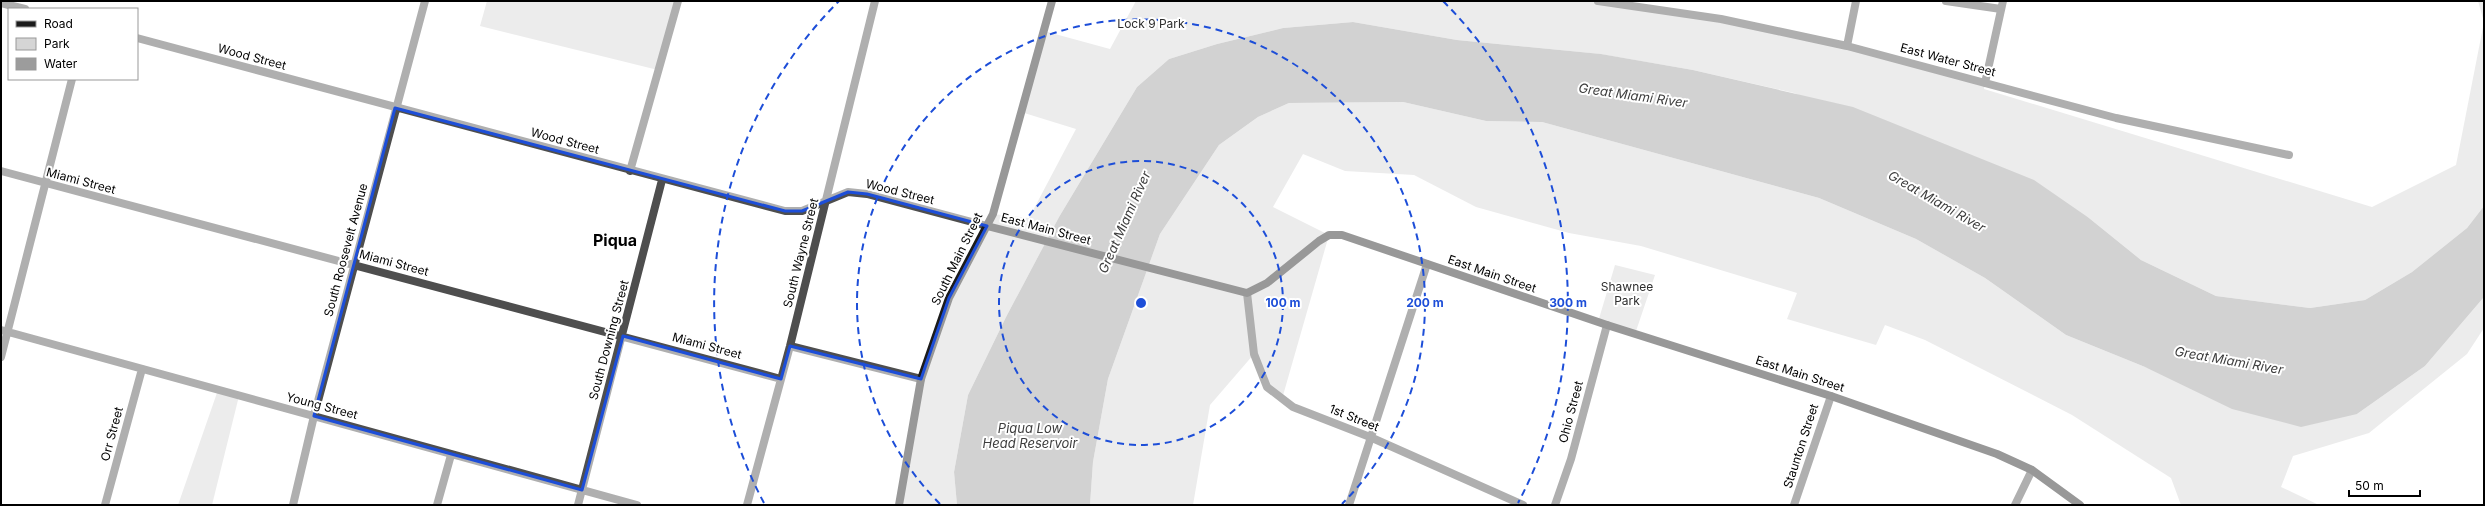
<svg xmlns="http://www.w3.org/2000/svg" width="2485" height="506" font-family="Inter,sans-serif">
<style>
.green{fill:#d5d5d5}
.water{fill:#9c9c9c}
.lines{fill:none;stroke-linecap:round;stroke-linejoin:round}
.street{stroke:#4e4e4e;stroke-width:8}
.secondary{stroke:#1b1b1b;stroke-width:8}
.marked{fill:none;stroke:#1d4ed8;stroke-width:3;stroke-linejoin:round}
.ring{fill:none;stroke:#1d4ed8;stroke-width:2;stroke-dasharray:7 5}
.labels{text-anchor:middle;stroke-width:4;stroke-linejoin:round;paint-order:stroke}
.park-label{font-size:12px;fill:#2c2c2c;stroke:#fff}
.street-label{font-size:12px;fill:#000;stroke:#fff}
.water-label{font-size:13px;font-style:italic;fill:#3d3d3d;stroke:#fff}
.district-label{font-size:16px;font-weight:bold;fill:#000;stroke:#fff}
.centre{fill:#1d4ed8;stroke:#fff;stroke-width:2}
.ring-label{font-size:12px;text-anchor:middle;font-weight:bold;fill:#1d4ed8;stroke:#fff;stroke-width:4;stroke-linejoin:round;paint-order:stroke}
</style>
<rect width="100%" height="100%" fill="#fff"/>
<path class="green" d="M487,1h191l-20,69 -178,-44z
M1136,1h462l123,18 264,64 -1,6 388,118 84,-42 28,-143 -6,-21h6v205l-17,22 -55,44 -47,28 -55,8 -94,-12 -75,-36 -52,-42 -295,-125 -101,-23 -93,-16 -143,-14 -104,-18 -70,6 -66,16 -48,15 -32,28 -78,130 -53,100 -38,78 -14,77 3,33h-58l16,-98 20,-72 58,-121 36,4 47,-89 -55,-17 23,-81 66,18z
M1403,102l83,19 56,1 277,76 97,41 69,39 81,57 79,32 212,47 68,-48 59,-69v31l-17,26 -98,79 -76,23 -12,31 38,18h-138l-10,-27 -99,-63 -147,-75 -40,-15 -9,20 -89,-26 10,-26 -156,-47 -72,-13 -93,-26 -62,-32 -69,-4 -42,-17 -30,53 56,28 -47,164 -15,-12 -13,-33 -44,51 -17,100h-103l3,-43 15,-83 52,-145 59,-89 39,-28 31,-14z
M1615,265l40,10 -20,59 -37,-12z
M218,390l21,6 -27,109h-34z"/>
<path class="water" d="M1353,22l104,18 144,14 92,16 160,37 181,73 55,38 52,42 75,36 94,12 55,-8 47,-28 55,-44 17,-22v91l-59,69 -68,48 -56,13 -69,-18 -87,-42 -79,-32 -81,-57 -69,-39 -97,-41 -277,-76 -56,-1 -83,-19 -114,1 -31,14 -39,28 -59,89 -52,145 -15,83 -3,43h-133l-3,-33 14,-77 38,-78 53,-100 78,-130 32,-28 48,-15 66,-16z"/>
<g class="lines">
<path class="street" d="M1598,1l123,18 126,27 269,72 173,37
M1946,1l55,8
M1,3l24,6
M137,38l648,173h17l46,-19 19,2 120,32
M1847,46l9,-45
M1985,83l18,-82
M1,171l780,208
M630,171l48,-170
M1247,293l7,61 13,33 26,20 77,30 153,68
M1,330l636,175
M790,346l131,33
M1,357l71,-278
M105,505l37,-136
M293,505l21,-89 111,-415
M437,505l14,-50
M578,505l84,-325
M747,505l43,-159 85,-345
M1349,505l78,-241
M1555,505l16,-46 36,-134
M1794,505l37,-109
M2015,505l17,-35"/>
<path class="secondary" d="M987,226l260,67 20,-10 52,-42 10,-6h13l265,90 224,71 166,58 35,16 48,35
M899,505l22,-126 28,-81 44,-84 59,-213"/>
</g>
<path d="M0 0H2485V506H0ZM395,108l390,103h17l46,-19 19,2 120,32 -38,72 -28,81 -131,-33 -9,33 -158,-43 -41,154 -268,-74z" fill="#fff" fill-opacity=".55" fill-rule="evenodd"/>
<path class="marked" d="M395,108l390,103h17l46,-19 19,2 120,32 -38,72 -28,81 -131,-33 -9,33 -158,-43 -41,154 -268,-74z"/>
<g class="ring">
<circle cx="1141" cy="303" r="142"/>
<path d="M940 504A284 284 0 1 1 1342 504"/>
<path d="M764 503A427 427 0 0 1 839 1M1443 1A427 427 0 0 1 1518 503"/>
</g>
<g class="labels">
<g class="park-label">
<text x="1151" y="28">Lock 9 Park</text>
<text x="1627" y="291">Shawnee<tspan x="1627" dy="14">Park</tspan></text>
</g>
<g class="street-label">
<text transform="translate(252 57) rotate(15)" y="4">Wood Street</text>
<text transform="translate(1948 60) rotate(15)" y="4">East Water Street</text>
<text transform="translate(565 141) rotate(15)" y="4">Wood Street</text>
<text transform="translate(81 181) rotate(15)" y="4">Miami Street</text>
<text transform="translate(900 192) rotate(14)" y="4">Wood Street</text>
<text transform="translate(1046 229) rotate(15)" y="4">East Main Street</text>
<text transform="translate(346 250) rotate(-75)" y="4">South Roosevelt Avenue</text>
<text transform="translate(801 253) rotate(-76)" y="4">South Wayne Street</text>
<text transform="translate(957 259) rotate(-64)" y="4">South Main Street</text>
<text transform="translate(394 263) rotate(15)" y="4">Miami Street</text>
<text transform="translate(1492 274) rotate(19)" y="4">East Main Street</text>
<text transform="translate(609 340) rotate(-75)" y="4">South Downing Street</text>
<text transform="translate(707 346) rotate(15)" y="4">Miami Street</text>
<text transform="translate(1800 374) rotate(18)" y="4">East Main Street</text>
<text transform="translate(322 406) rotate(15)" y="4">Young Street</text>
<text transform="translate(1571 412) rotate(-75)" y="4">Ohio Street</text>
<text transform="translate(1354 418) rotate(22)" y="4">1st Street</text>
<text transform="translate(112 434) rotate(-75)" y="4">Orr Street</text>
<text transform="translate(1801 446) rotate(-72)" y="4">Staunton Street</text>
</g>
<g class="water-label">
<text transform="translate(1633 95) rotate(8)" y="5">Great Miami River</text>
<text transform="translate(1937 201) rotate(30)" y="5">Great Miami River</text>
<text transform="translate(1124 222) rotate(-66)" y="5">Great Miami River</text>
<text transform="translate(2229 360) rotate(10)" y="5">Great Miami River</text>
<text x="1030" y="433">Piqua Low<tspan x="1030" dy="15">Head Reservoir</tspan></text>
</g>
<g class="district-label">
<text x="615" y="246">Piqua</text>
</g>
</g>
<circle cx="1141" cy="303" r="6" class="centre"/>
<g class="ring-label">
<text x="1283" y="307">100 m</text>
<text x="1425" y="307">200 m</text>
<text x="1568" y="307">300 m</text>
</g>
<rect width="2485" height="506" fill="none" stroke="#000000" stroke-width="4"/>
<rect x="8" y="8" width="130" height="72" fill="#ffffff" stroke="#999999"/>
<rect x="16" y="21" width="20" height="6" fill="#1b1b1b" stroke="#999999"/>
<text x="44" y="28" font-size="12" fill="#000000">Road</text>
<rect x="16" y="38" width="20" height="12" fill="#d5d5d5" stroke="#999999"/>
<text x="44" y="48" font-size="12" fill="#000000">Park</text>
<rect x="16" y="58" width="20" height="12" fill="#9c9c9c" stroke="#999999"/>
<text x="44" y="68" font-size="12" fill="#000000">Water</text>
<path d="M2349 490v6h71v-6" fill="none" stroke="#000000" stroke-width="2"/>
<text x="2355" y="490" font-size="12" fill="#000000" stroke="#ffffff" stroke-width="3" paint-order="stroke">50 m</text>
</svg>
